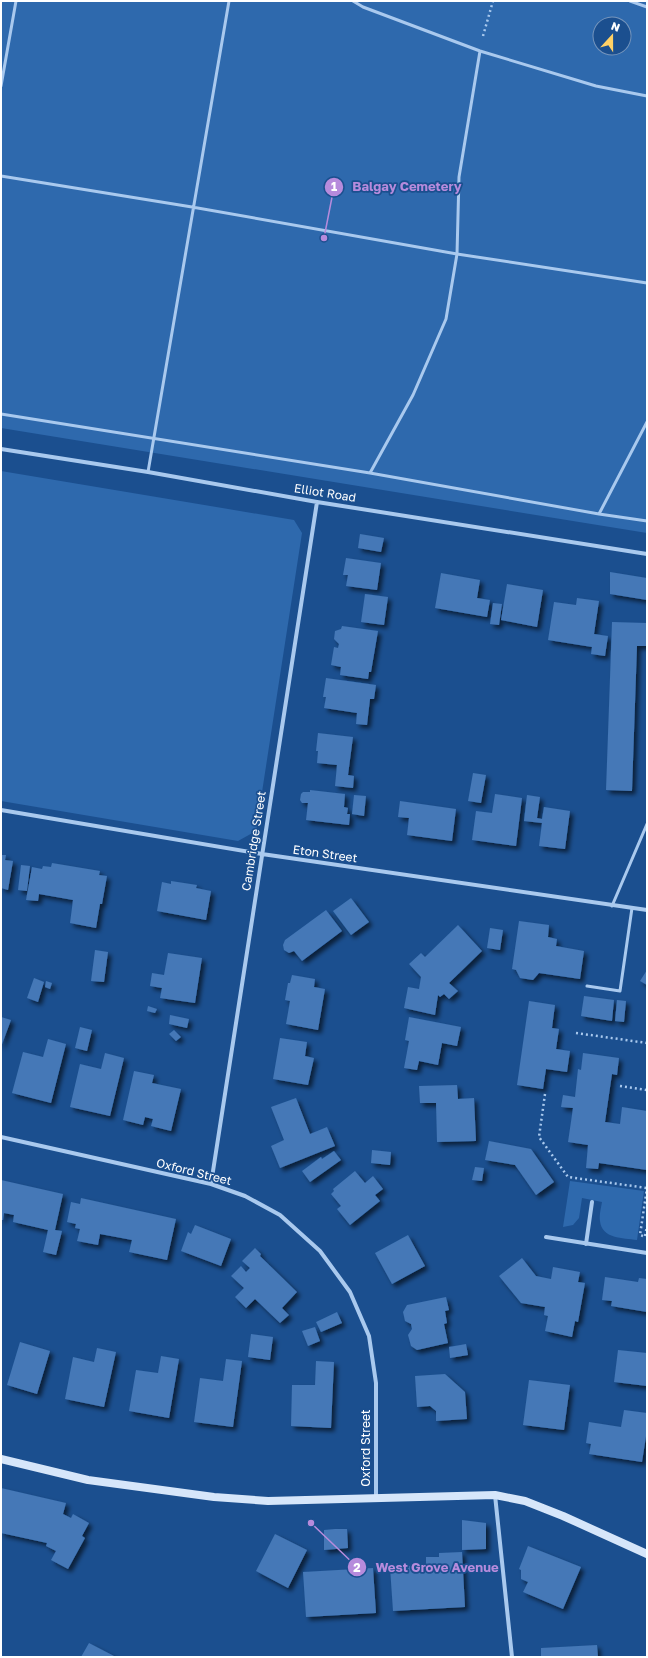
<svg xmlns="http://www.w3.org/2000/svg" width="648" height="1658" font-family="'Golos Text',sans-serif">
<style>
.green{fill:#2e69ad;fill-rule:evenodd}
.building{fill:#4478b7;filter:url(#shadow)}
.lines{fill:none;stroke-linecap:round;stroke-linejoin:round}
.path{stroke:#a9c9ee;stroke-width:2.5;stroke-dasharray:2 3;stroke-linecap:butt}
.lane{stroke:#a9c9ee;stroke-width:3}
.street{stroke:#a9c9ee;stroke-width:4}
.secondary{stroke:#d6e6fa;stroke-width:8}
.labels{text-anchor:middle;stroke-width:3.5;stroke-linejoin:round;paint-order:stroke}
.street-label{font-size:12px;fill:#fff;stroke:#1b4f8f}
.leader{fill:none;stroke:#b68bdc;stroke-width:1.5}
.callout-dot{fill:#b68bdc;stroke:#1b4f8f;stroke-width:1.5}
.mark-label{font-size:12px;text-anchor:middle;font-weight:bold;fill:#fff}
.callout-label{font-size:13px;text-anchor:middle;font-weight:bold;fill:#b68bdc;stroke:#1b4f8f;stroke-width:3.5;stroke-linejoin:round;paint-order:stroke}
</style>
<defs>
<filter id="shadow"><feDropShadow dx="3.5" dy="3.5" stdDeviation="2" flood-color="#0009"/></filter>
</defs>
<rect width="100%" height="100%" fill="#1b4f8f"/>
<path class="green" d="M1,1h646v532l-646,-105zM600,24h24v24h-24z
M1,471l293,49 8,13 -46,298 -18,10 -237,-40z
M570,1181l74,10 -7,49c-14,-2 -35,-1 -37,-19 -1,-6 1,-13 2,-19l-20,-4 -3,20 -6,7 -10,2z"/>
<path class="building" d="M360,534l24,4 -3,14 -23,-4z
M346,558l35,5 -4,27 -31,-4 2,-11h-5z
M610,572l37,6v22l-37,-6z
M441,573l39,7 -3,18 13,2 -3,17 -52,-9z
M507,584l36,6 -6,37 -36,-7z
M365,594l23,3 -4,28 -23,-3z
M577,598l22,3 -5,33 14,2 -3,20 -14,-2 1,-7 -44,-7 6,-38 22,3z
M493,603l9,1 -3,21 -9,-1z
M612,622l35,1v23h-10l-5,145 -26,-1z
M342,626l36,5 -7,41h-2l-1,7 -28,-4 1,-8 -10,-2 3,-18 4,1 1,-4 -5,-5 1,-8 6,-2z
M326,678l50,7 -2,14h-4l-3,26 -11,-1 1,-11 -33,-5 2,-11h-3z
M318,733l35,4 -5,38 6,1 -1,12 -18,-2 2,-21 -20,-2 1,-12h-2z
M473,773l13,2 -5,28 -13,-2z
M310,790l35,4 -1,13 4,1 -1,6h3l-1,11 -43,-5 2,-17h-6l-2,-3 1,-6 2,-2h7z
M495,794l27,4 -6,48 -44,-6 4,-29 16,2z
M354,795l12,1 -2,20 -12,-2z
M527,795l13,2 -3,21 5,1 2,-12 26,4 -5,38 -26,-3 3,-23 -18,-2z
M400,801l56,8 -4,32 -45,-6 2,-17 -11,-1z
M1,855h5l-1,5 8,1 -5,29 -7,-2z
M52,863l48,8 -1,4 8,1 -5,28h-2l-4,24 -26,-5 3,-23 -34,-6 -1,7 -12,-1 6,-33 10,2 1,-3 8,1z
M21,865l9,1 -3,25 -9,-1z
M171,881l26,4 -1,3 15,3 -5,29 -49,-9 5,-29 9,2z
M351,898l18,24 -18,13 -18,-24z
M326,910l16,21 -40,30 -8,-10 -5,2 -5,-3 -1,-5 2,-5z
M519,921l30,4 -1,12 9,2 -1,7 28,5 -4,28 -41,-6 -6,7 -13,-2 -4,-8 -4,-1z
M458,925l24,26 -33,32 9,8 -9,8 -5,-5 -4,3 -2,-2 -3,20 -31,-7 4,-21 11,2 2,-12 -12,-13 12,-11 4,4z
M490,928l13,2 -3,20 -13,-2z
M95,950l13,2 -4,30 -13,-1z
M168,953l34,5 -7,45 -35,-5 2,-10 -12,-2 2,-13 12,2z
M647,970v15l-7,-4z
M292,975l23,4 -1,8 11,2 -7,41 -32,-6 4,-23 -5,-1 3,-17h2z
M34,978l10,4 -6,20 -11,-4z
M46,981l6,2 -2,6 -5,-2z
M584,996l30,4 -2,21 -31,-5z
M617,1000l9,1 -2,21 -9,-1z
M529,1001l26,4 -3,23 7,1 -3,20 14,2 -3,21 -21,-3 -3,20 -26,-4z
M148,1006l9,3 -2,4 -8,-2z
M170,1015l19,4 -2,9 -18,-4z
M1,1017l10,3 -10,27z
M409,1017l52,10 -4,19 -15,-3 -4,22 -19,-4 -2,9 -13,-2 5,-27 -4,-1z
M80,1027l12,3 -5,21 -12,-3z
M174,1030l7,7 -5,4 -7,-7z
M280,1038l27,4 -2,14 9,2 -6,27 -35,-6z
M48,1039l18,5 -15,59 -39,-10 11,-41 20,5z
M105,1053l19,5 -14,58 -40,-9 10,-43 21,5z
M583,1053l36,5 -2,17 -5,-1 -7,48 15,2 2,-17 25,4v59l-48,-7 -1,6 -12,-1 2,-23 -20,-3 5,-34 -12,-1 2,-12 12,2 3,-28 3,1z
M134,1071l20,4 -2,8 29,6 -10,42 -20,-5 2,-7 -8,-2 -2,8 -20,-5z
M457,1085l1,14 16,-1 2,43 -39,1 -1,-39h-16l-1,-17z
M296,1098l14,36 17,-7 8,19 -55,22 -9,-22 13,-6 -13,-33z
M489,1141l42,8 23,33 -18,13 -21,-30 -30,-5z
M372,1150l19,2 -1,13 -19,-2z
M334,1151l7,9 -31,22 -8,-11 19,-14 1,2z
M475,1167l9,1 -2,13 -10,-1z
M355,1171l10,12 8,-7 10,13 -8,6 5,6 -30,24 -13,-16 4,-3 -10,-12 3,-3 -1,-2z
M1,1180l62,14 -8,36 7,1 -6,24 -13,-3 5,-22 -35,-8 1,-7 -10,-2 -1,7h-2z
M81,1198l95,21 -9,41 -38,-8 3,-12 -32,-6 -2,11 -21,-4 3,-12 -5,-1 1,-4 -9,-2 4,-20 9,2z
M195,1225l36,14 -10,27 -40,-15 7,-19 3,2z
M408,1235l17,31 -33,18 -17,-31z
M255,1248l6,6 -1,2 37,36 -15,16 7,7 -9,8 -25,-24 -9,9 -11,-11 9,-9 -13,-12 10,-10 5,6 4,-4 -8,-7z
M522,1258l14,18 15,3 2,-12 27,5 -2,10 7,1 -7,39 -3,-1 -3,16 -27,-6 3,-15 -4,-1 1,-8 -24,-4 -22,-27z
M605,1277l33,5 1,-4 8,1v33l-36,-6 1,-5 -10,-1z
M446,1297l3,13 -4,1 2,12 -3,1 4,19 -31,7 -6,-4 -3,-11 4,-6 -1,-5 -6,-3 -2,-9 4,-7z
M337,1312l5,11 -21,9 -5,-10z
M315,1327l5,14 -12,5 -6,-15z
M251,1334l22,3 -3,23 -22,-3z
M20,1342l30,9 -13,43 -30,-9z
M466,1344l2,11 -18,3 -1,-11z
M97,1348l19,4 -12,55 -39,-8 8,-42 21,5z
M618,1350l29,3v33l-33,-4z
M161,1356l18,3 -10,59 -40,-7 7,-41 22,3z
M226,1359l16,2 -9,66 -39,-5 6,-44 23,3z
M316,1361l18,1 -3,66 -40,-2 1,-41h23z
M445,1374l20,18 2,27 -31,2v-10l-6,-5 -13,1 -2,-31z
M529,1380l41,5 -6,45 -41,-5z
M624,1410l23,3v17l-5,32 -53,-8 2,-10 -5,-1 3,-21 32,5z
M1,1488l65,15 -3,11 8,4 2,-4 16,9 -7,13 3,2 -17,31 -17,-9 5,-9 -10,-5 1,-3 -46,-10z
M462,1520l24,3v26l-24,1z
M335,1529h12l1,19 -24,2v-20z
M275,1534l32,16 -19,38 -32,-17z
M528,1546l53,21 -18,42 -40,-17 5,-10 -7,-3v-9l-2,-1z
M462,1552l3,55 -72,4 -3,-44 36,-2v-8h13v-4z
M373,1568l3,45 -70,4 -3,-45z
M89,1643l25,13 -1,1h-32z
M597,1645l1,12h-57v-9z"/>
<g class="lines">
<path class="path" d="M483,36l10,-35
M576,1033l71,10
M620,1086l27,4
M545,1094l-6,43 29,40 79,11
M643,1236l-3,-1 7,-47
M645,1236l2,-10"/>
<path class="lane" d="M353,1l10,6 117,44 116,35 51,10
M630,1l17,6
M1,86l15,-85
M1,176l191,31 265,47 190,29
M1,414l369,59 229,41 48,7
M148,472l81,-471
M370,473l43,-78 33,-76 11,-65 2,-77 21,-126
M599,514l48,-92
M612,906l35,-82
M587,986l33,5 12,-83"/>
<path class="street" d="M1,449l147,23 169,30 330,52
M1,810l261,44 385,56
M1,1137l210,47 34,12 35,19 40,36 30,41 19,44 7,47v116
M211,1184l106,-682
M546,1237l101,16
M586,1244l6,-42
M495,1495l17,162"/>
<path class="secondary" d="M1,1459l87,21 126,17 54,4 227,-6 30,6 38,15 84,38"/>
</g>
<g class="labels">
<g class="street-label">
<text transform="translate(325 493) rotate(9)" y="4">Elliot Road</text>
<text transform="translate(254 841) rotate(-81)" y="4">Cambridge Street</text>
<text transform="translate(325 854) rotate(8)" y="4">Eton Street</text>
<text transform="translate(194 1172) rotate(14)" y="4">Oxford Street</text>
<text transform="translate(366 1448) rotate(-90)" y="4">Oxford Street</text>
</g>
</g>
<path class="leader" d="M324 238L334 187M311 1523L357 1567"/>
<g class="callout-dot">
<circle cx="324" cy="238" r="4"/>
<circle cx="311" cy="1523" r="4"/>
<circle cx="334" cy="187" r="10"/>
<circle cx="357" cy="1567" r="10"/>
</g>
<g class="mark-label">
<text x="334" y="191">1</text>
<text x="357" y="1572">2</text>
</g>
<g class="callout-label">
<text x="407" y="191">Balgay Cemetery</text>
<text x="437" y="1572">West Grove Avenue</text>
</g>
<rect width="648" height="1658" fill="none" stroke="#ffffff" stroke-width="4"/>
<g transform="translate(612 36) rotate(21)"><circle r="19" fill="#1b4f8f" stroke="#7695bc"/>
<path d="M0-3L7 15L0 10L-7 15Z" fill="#ffd166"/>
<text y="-6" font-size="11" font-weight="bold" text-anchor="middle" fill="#ffffff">N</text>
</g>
</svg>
